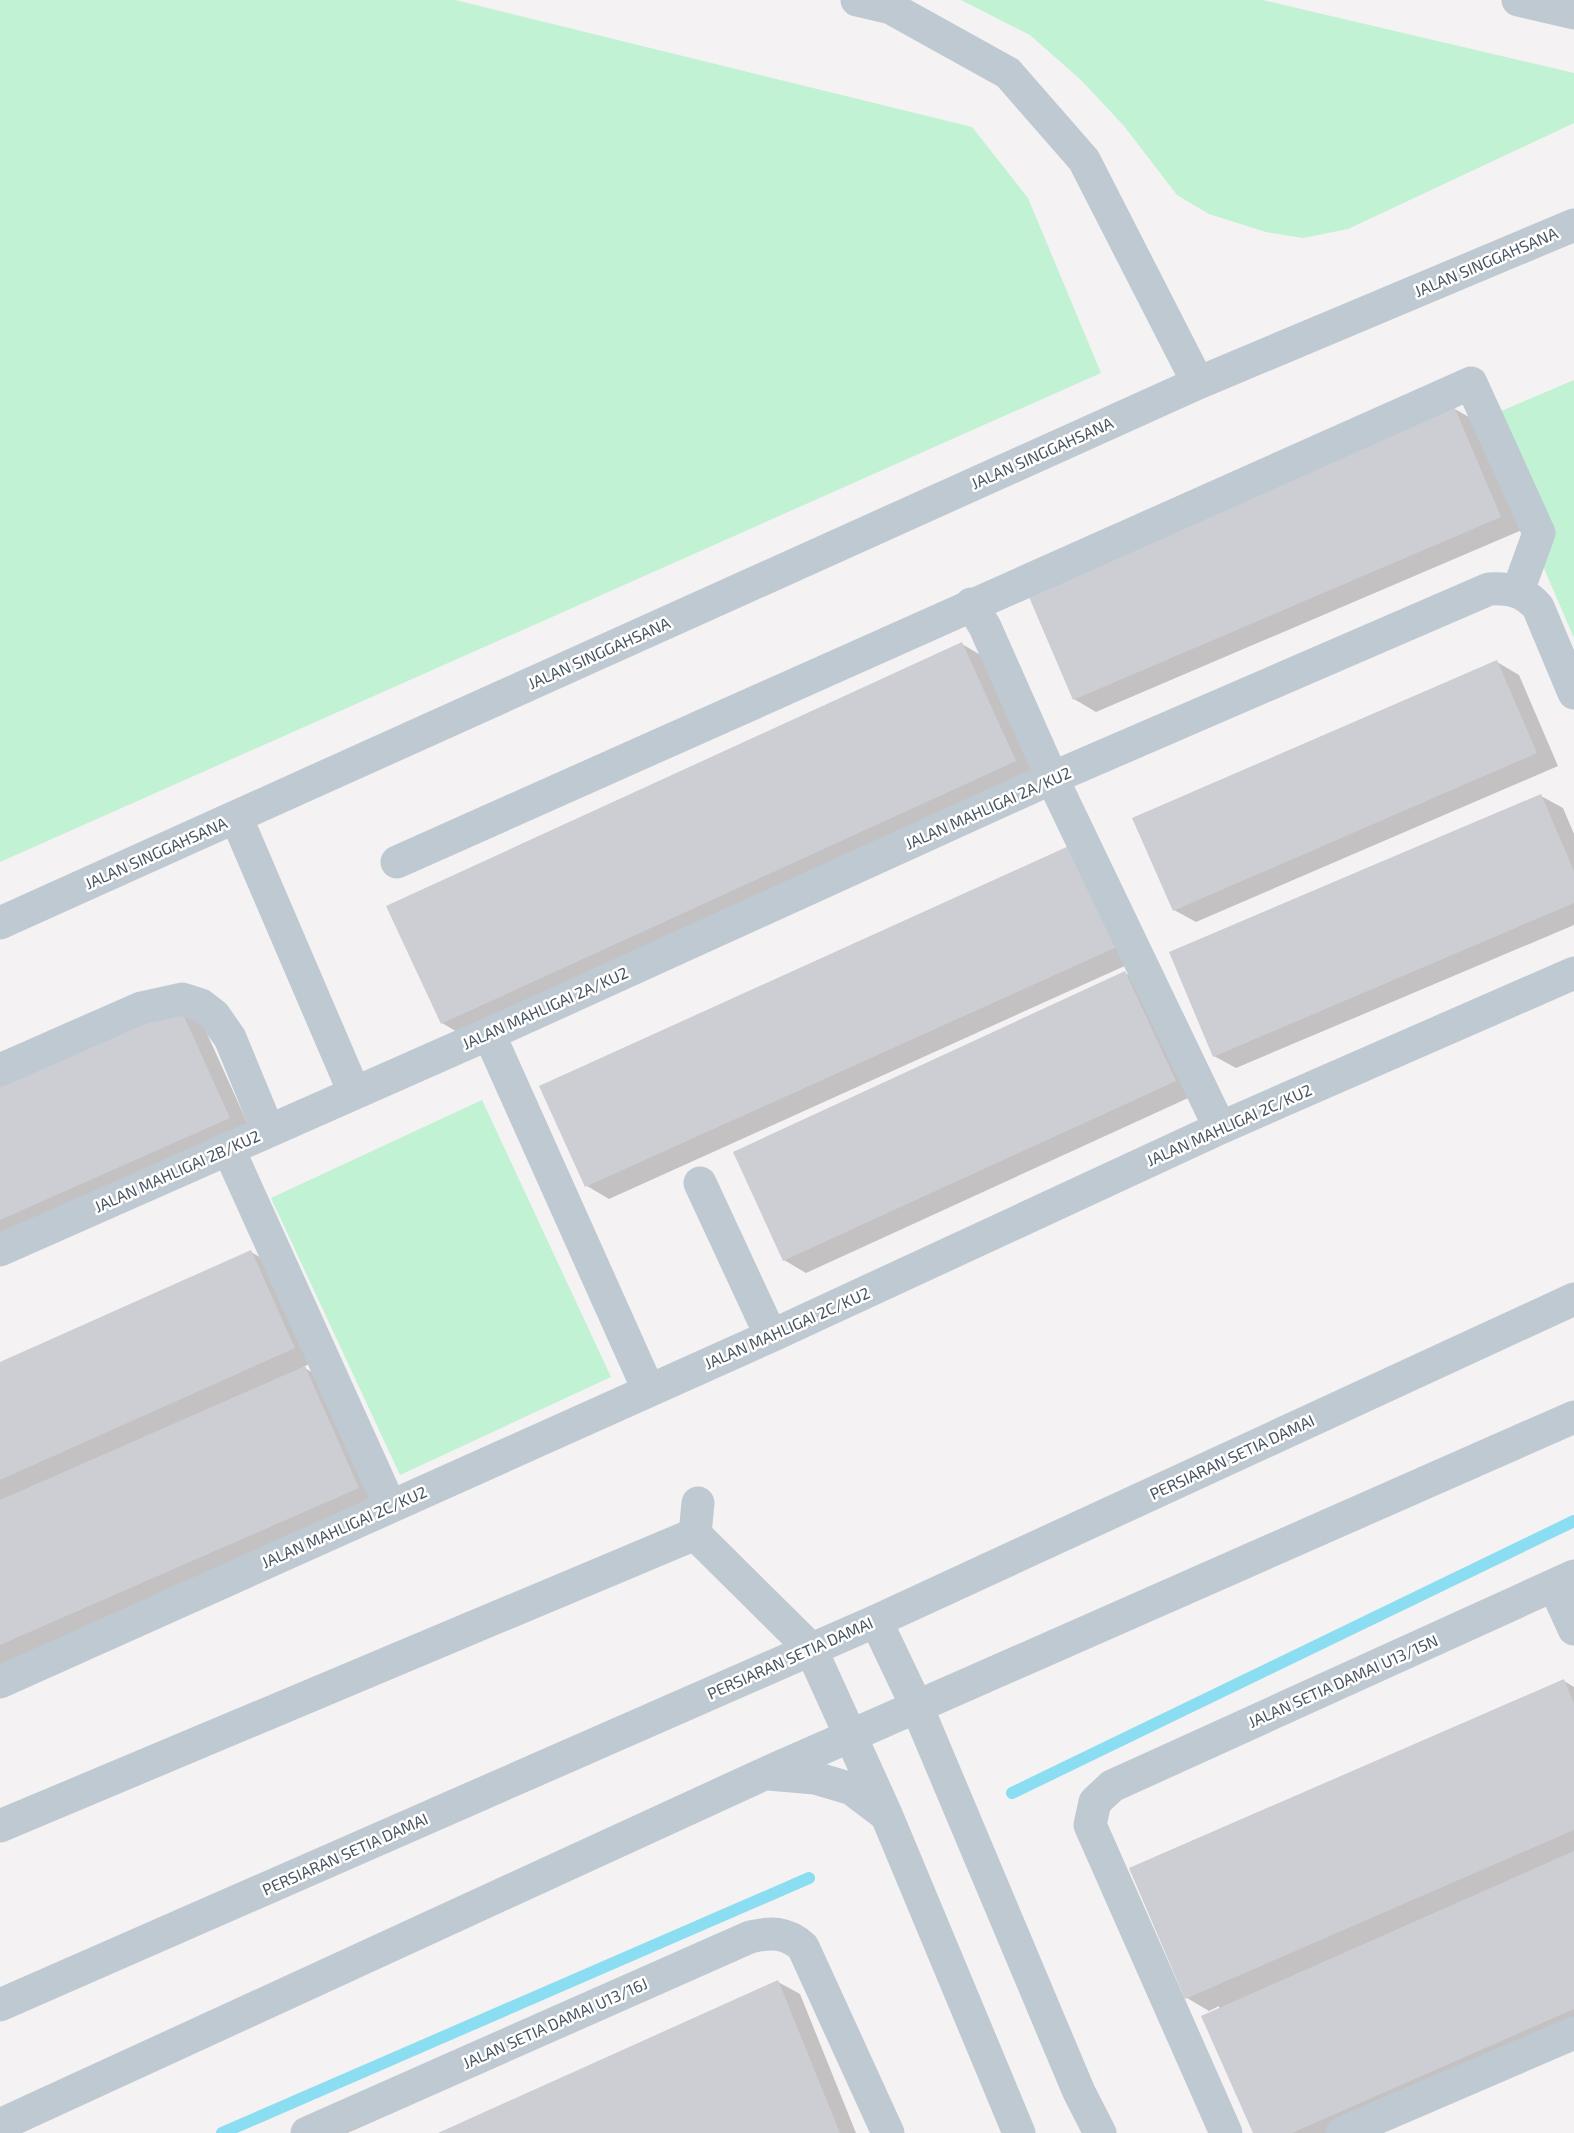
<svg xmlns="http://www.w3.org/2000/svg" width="1574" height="2133" font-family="'Exo 2',sans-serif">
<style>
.green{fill:#c0f2d3}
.shadow{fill:#0003}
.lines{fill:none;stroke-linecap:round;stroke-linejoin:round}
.stream{stroke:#8bddf1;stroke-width:12}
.building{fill:#ccced4}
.minor{stroke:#bfc9d2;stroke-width:33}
.labels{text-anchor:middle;stroke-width:5;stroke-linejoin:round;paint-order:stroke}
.street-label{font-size:16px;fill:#485561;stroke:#fff}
</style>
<rect width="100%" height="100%" fill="#f4f2f2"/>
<path class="green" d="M0,0h455l517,127 56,71 73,175 -1101,489z
M961,0h301l312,73v50l-226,106 -45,9 -37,-6 -57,-18 -32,-19 -53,-69 -43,-46 -51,-45z
M1574,380v258l-94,-218z
M482,1100l129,277 -211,98 -129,-277z"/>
<path class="shadow" d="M1453,408l23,13 46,109 -426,182 -22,-13z
M962,644l22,13 53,116 -573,263 -22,-13z
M1497,662l22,13 39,91 -362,156 -22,-12z
M1541,796l22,12 11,26v91l-338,143 -22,-12z
M1071,847l67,113 -529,239 -22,-13 -46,-99z
M1125,973l22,13 50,108 -391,179 -22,-13z
M178,1005l22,13 51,113 -251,111v-158z
M251,1252l22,13 43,96 -13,6 24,14 53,119 -380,167v-303z
M1564,1681l10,6v344l-233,102h-87l-35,-127 -10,5 -22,-13z
M778,1982l22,12 56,139h-414z"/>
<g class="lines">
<path class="stream" d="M1012,1793l562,-272
M222,2133l587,-255"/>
</g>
<path class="building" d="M1454,406l47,111 -428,183 -47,-110z
M962,642l54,119 -575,263 -55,-118z
M1497,660l40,93 -364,158 -41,-93z
M1541,794l33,77v32l-361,154 -44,-105z
M1071,845l46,102 -532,240 -46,-101z
M1125,971l51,110 -393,180 -50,-109z
M178,1003l52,115 -230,102v-138z
M251,1250l44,98 -295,132v-118z
M305,1366l54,122 -359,157v-145z
M1564,1679l10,24v127l-389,169 -56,-131z
M1574,1851v158l-282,124h-39l-52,-117z
M778,1980l62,153h-402z"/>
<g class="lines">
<path class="minor" d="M857,0l34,8 117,65 76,87 114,223
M1518,0l56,13
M971,604l14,23 67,151 168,350
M236,817l118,275
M397,862l1074,-479 68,150 -21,58
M0,923l1198,-540 376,-158
M489,1034l159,355
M0,1070l141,-62 41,-9 19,6 13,10 16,23 38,92
M228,1148l162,358
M700,1183l71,153
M0,1250l511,-226 541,-246 437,-189c21,-1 35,2 49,18l36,86
M695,1534l3,-31
M1554,1585l20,44
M876,1621l41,86 162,385 21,41
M0,1682l771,-346 449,-208 354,-155
M769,1774l46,4 37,11 33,25
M0,1826l695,-292 116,115 75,165 133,319
M0,2005l876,-384 698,-322
M0,2125l764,-351 810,-357
M307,2133l443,-196c21,-5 37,-5 53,10l85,186
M1226,2133l-136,-308 5,-23 17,-16 462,-210
M1342,2133l232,-100"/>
</g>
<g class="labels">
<g class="street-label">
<text transform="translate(1486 262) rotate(-23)" y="6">JALAN SINGGAHSANA</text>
<text transform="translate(1042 453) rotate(-24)" y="6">JALAN SINGGAHSANA</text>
<text transform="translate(599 653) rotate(-24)" y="6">JALAN SINGGAHSANA</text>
<text transform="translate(988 808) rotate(-24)" y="6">JALAN MAHLIGAI 2A/KU2</text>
<text transform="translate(156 853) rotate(-24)" y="6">JALAN SINGGAHSANA</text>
<text transform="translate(545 1008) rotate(-24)" y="6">JALAN MAHLIGAI 2A/KU2</text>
<text transform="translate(1229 1125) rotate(-24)" y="6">JALAN MAHLIGAI 2C/KU2</text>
<text transform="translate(177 1171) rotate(-24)" y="6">JALAN MAHLIGAI 2B/KU2</text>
<text transform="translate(787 1328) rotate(-24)" y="6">JALAN MAHLIGAI 2C/KU2</text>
<text transform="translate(1232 1457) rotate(-25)" y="6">PERSIARAN SETIA DAMAI</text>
<text transform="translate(344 1527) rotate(-24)" y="6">JALAN MAHLIGAI 2C/KU2</text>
<text transform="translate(790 1658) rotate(-24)" y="6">PERSIARAN SETIA DAMAI</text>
<text transform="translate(1343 1681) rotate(-24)" y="6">JALAN SETIA DAMAI U13/15N</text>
<text transform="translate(345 1854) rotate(-24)" y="6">PERSIARAN SETIA DAMAI</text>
<text transform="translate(555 2023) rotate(-24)" y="6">JALAN SETIA DAMAI U13/16J</text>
</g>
</g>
</svg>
